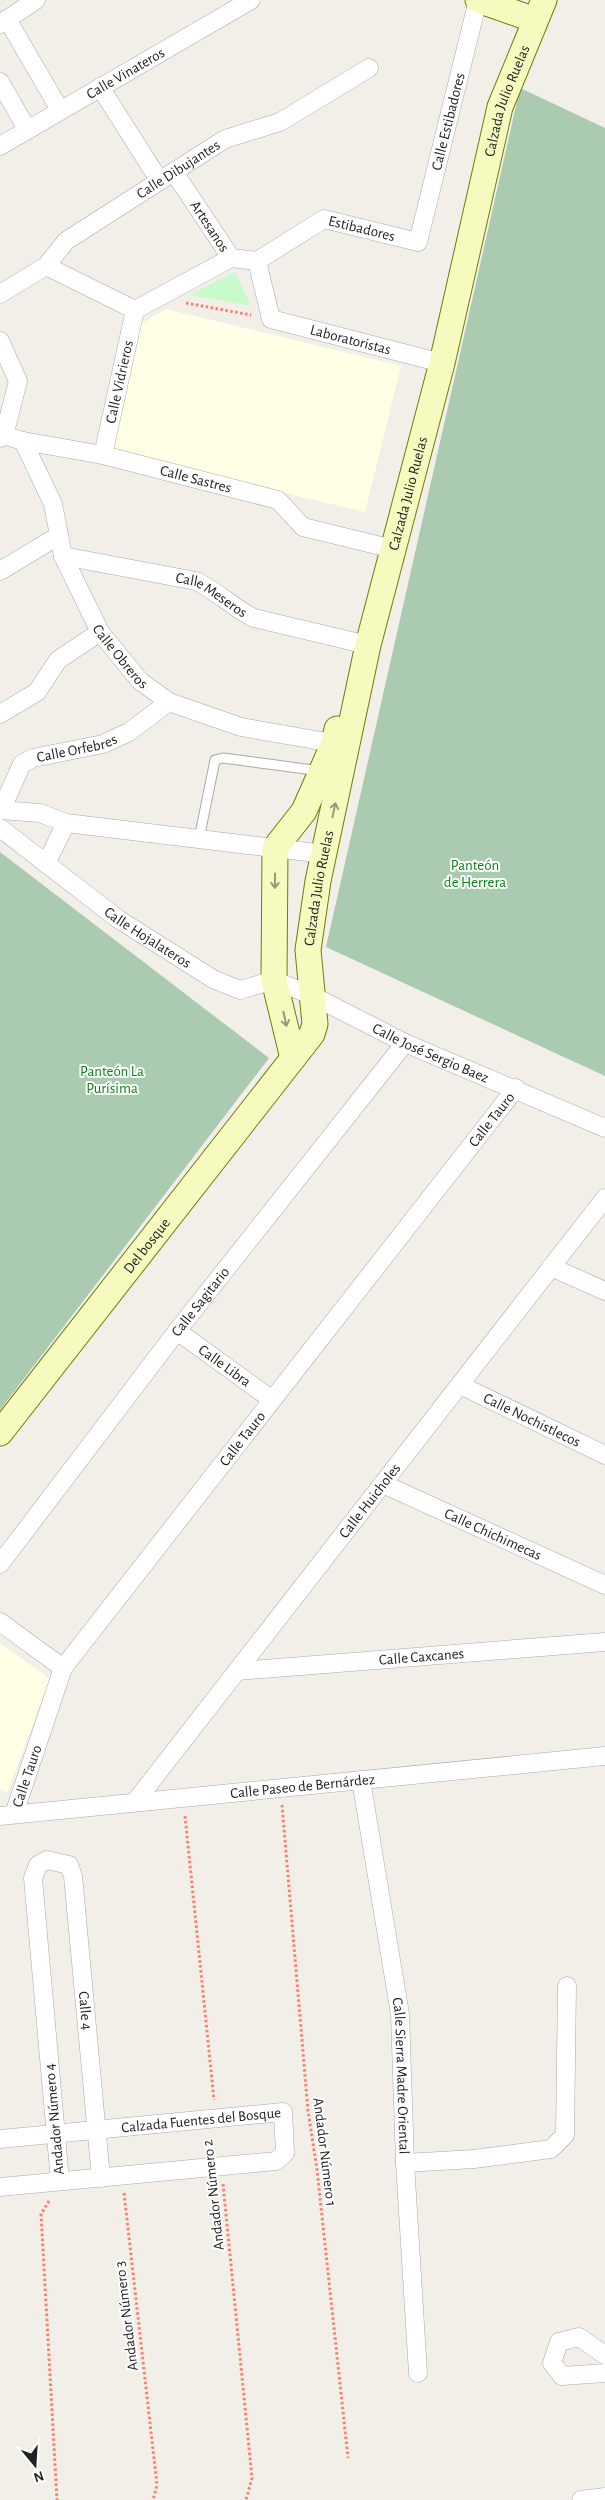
<svg xmlns="http://www.w3.org/2000/svg" width="605" height="2500" font-family="'Alegreya Sans',sans-serif">
<style>
.education{fill:#ffffe5}
.cemetery{fill:#aacbaf}
.park{fill:#c8facc}
.lines{fill:none;stroke-linecap:round;stroke-linejoin:round}
.lane-casing{stroke:#a9a9a9;stroke-width:11}
.street-casing{stroke:#a9a9a9;stroke-width:19}
.secondary-casing{stroke:#707d05;stroke-width:27}
.path{stroke:#fa8072;stroke-width:3;stroke-dasharray:2.5 2.5;stroke-linecap:butt}
.lane{stroke:#fff;stroke-width:9}
.street{stroke:#fff;stroke-width:18}
.secondary{stroke:#f7fabf;stroke-width:25}
.oneway{stroke:#979978}
.labels{text-anchor:middle;stroke-width:4;stroke-linejoin:round;paint-order:stroke}
.street-label{font-size:15px;fill:#222;stroke:#fff}
.park-label{font-size:15px;fill:#0c8416;stroke:#fff}
</style>
<rect width="100%" height="100%" fill="#f2efe9"/>
<path class="education" d="M166,309l235,57 -36,146 -257,-61 31,-126z
M0,1643l50,36 -43,114 -7,-3z"/>
<path class="cemetery" d="M520,88l85,40v948l-279,-129z
M0,852l269,206 -269,352z"/>
<path class="park" d="M235,272l16,34 -62,-11z"/>
<g class="lines">
<defs>
<path id="lane" d="M199,839l16,-79 8,-2 98,13"/>
<g id="street">
<path d="M7,19l53,91"/>
<path d="M0,24l36,-24"/>
<path d="M0,82l27,47"/>
<path d="M100,87l59,93"/>
<path id="s1" d="M0,146l251,-146"/>
<path id="s2" d="M174,172l57,86"/>
<path id="s3" d="M231,258l26,3 14,58 171,44"/>
<path id="s4" d="M257,261l67,-42 94,23 60,-242"/>
<path d="M46,266l89,44"/>
<path id="s5" d="M0,294l46,-28 20,-25 159,-102 55,-17 89,-54"/>
<path d="M135,310l96,-52"/>
<path d="M0,341l18,40 -14,55 -4,2"/>
<path id="s6" d="M0,434l23,7 80,14 175,45 25,27 90,22"/>
<path id="s7" d="M23,441l30,63 10,52 37,76 40,49 29,21 72,25 103,18"/>
<path id="s8" d="M103,455l32,-145"/>
<path id="s9" d="M63,556l133,25c21,10 37,27 58,37l114,27"/>
<path d="M0,571l58,-35"/>
<path d="M0,714l37,-22 21,-32 42,-28"/>
<path d="M0,810l40,3 26,10 258,31"/>
<path id="s10" d="M1,810l21,-46 11,-6 70,-14 26,-12 40,-30"/>
<path id="s11" d="M0,828l118,91 95,60 27,11 34,-10 39,16 92,47 200,85"/>
<path d="M46,864l20,-41"/>
<path d="M551,1267l54,24"/>
<path id="s12" d="M177,1331l94,68"/>
<path id="s13" d="M460,1385l145,70"/>
<path id="s14" d="M383,1484l222,101"/>
<path id="s15" d="M0,1564l177,-233 228,-288"/>
<path d="M0,1622l63,46"/>
<path id="s16" d="M237,1671l368,-29"/>
<path id="s17" d="M361,1780l39,234 5,149 13,210"/>
<path id="s18" d="M135,1802l470,-604"/>
<path id="s19" d="M14,1814l49,-146 453,-580"/>
<path id="s20" d="M0,1816l605,-60"/>
<path id="s21" d="M0,2139l283,-27 2,41 -9,8 -276,26"/>
<path d="M405,2163l69,-4 77,-10 14,-14 2,-149"/>
<path id="s22" d="M60,2181l-27,-303 5,-13 9,-5 22,5 4,11 28,302"/>
<path d="M605,2355l-26,-18 -20,5 -7,21 10,13 43,-3"/>
<path d="M581,2500l24,-3"/>
</g>
<g id="secondary">
<path d="M478,0l57,20"/>
<path d="M293,1058l-19,-78 1,-132 29,-37 30,-68 3,-14"/>
<path id="s23" d="M0,1433l312,-399 3,-10 -7,-74 10,-69 50,-236 74,-282 58,-256 44,-107"/>
</g>
</defs>
<use href="#lane" class="lane-casing"/>
<use href="#street" class="street-casing"/>
<use href="#secondary" class="secondary-casing"/>
<path class="path" d="M186,303l65,12
M282,1805l26,306 9,59 31,288
M185,1816l29,284
M223,2184l29,294 -6,22
M124,2193l33,292 -4,15
M49,2201l-8,13 16,286"/>
<use href="#lane" class="lane"/>
<use href="#street" class="street"/>
<use href="#secondary" class="secondary"/>
</g>
<defs><path id="oneway-shaft" d="M-6 0H5M1.5-3L5.5 0L1.5 3" fill="none" stroke-width="1.6" stroke-linecap="round" stroke-linejoin="round" transform="scale(1.25)"/></defs>
<g class="oneway">
<use href="#oneway-shaft" transform="translate(334 810) rotate(-78)"/>
<use href="#oneway-shaft" transform="translate(275 881) rotate(91)"/>
<use href="#oneway-shaft" transform="translate(285 1019) rotate(78)"/>
</g>
<g class="labels">
<g class="street-label">
<text dy="5" stroke="none"><textPath href="#s1" startOffset="145">Calle Vinateros</textPath></text>
<text dy="5" stroke="none"><textPath href="#s23" startOffset="1464">Calzada Julio Ruelas</textPath></text>
<text dy="5" stroke="none"><textPath href="#s4" startOffset="300">Calle Estibadores</textPath></text>
<text dy="5" stroke="none"><textPath href="#s5" startOffset="219">Calle Dibujantes</textPath></text>
<text dy="5" stroke="none"><textPath href="#s2" startOffset="65">Artesanos</textPath></text>
<text dy="5" stroke="none"><textPath href="#s4" startOffset="118">Estibadores</textPath></text>
<text dy="5" stroke="none"><textPath href="#s3" startOffset="168">Laboratoristas</textPath></text>
<text dy="5" stroke="none"><textPath href="#s8" startOffset="75">Calle Vidrieros</textPath></text>
<text dy="5" stroke="none"><textPath href="#s6" startOffset="201">Calle Sastres</textPath></text>
<text dy="5" stroke="none"><textPath href="#s23" startOffset="1059">Calzada Julio Ruelas</textPath></text>
<text dy="5" stroke="none"><textPath href="#s9" startOffset="155">Calle Meseros</textPath></text>
<text dy="5" stroke="none"><textPath href="#s7" startOffset="239">Calle Obreros</textPath></text>
<text dy="5" stroke="none"><textPath href="#s10" startOffset="108">Calle Orfebres</textPath></text>
<text dy="5" stroke="none"><textPath href="#s23" startOffset="654">Calzada Julio Ruelas</textPath></text>
<text dy="5" stroke="none"><textPath href="#s11" startOffset="184">Calle Hojalateros</textPath></text>
<text dy="5" stroke="none"><textPath href="#s11" startOffset="499">Calle José Sergio Baez</textPath></text>
<text dy="5" stroke="none"><textPath href="#s19" startOffset="850">Calle Tauro</textPath></text>
<text dy="5" stroke="none"><textPath href="#s23" startOffset="238">Del bosque</textPath></text>
<text dy="5" stroke="none"><textPath href="#s15" startOffset="330">Calle Sagitario</textPath></text>
<text dy="5" stroke="none"><textPath href="#s12" startOffset="59">Calle Libra</textPath></text>
<text dy="5" stroke="none"><textPath href="#s13" startOffset="80">Calle Nochistlecos</textPath></text>
<text dy="5" stroke="none"><textPath href="#s19" startOffset="445">Calle Tauro</textPath></text>
<text dy="5" stroke="none"><textPath href="#s18" startOffset="382">Calle Huicholes</textPath></text>
<text dy="5" stroke="none"><textPath href="#s14" startOffset="121">Calle Chichimecas</textPath></text>
<text dy="5" stroke="none"><textPath href="#s16" startOffset="185">Calle Caxcanes</textPath></text>
<text dy="5" stroke="none"><textPath href="#s19" startOffset="40">Calle Tauro</textPath></text>
<text dy="5" stroke="none"><textPath href="#s20" startOffset="304">Calle Paseo de Bernárdez</textPath></text>
<text dy="5" stroke="none"><textPath href="#s22" startOffset="498">Calle 4</textPath></text>
<text dy="5" stroke="none"><textPath href="#s17" startOffset="299">Calle Sierra Madre Oriental</textPath></text>
<text transform="translate(54 2119) rotate(-95)" y="5">Andador Número 4</text>
<text dy="5" stroke="none"><textPath href="#s21" startOffset="202">Calzada Fuentes del Bosque</textPath></text>
<text transform="translate(325 2152) rotate(83)" y="5">Andador Número 1</text>
<text transform="translate(213 2195) rotate(-96)" y="5">Andador Número 2</text>
<text transform="translate(126 2316) rotate(-97)" y="5">Andador Número 3</text>
</g>
<g class="park-label">
<text x="475" y="870">Panteón<tspan x="475" dy="17">de Herrera</tspan></text>
<text x="112" y="1076">Panteón La<tspan x="112" dy="17">Purísima</tspan></text>
</g>
</g>
<g transform="translate(35 2465) rotate(162)" stroke="#ffffff" stroke-width="4" paint-order="stroke">
<path d="M0-4L9 19L0 12L-9 19Z" fill="#222222"/>
<text y="-8" font-size="14" font-weight="bold" text-anchor="middle" fill="#222222">N</text>
</g>
</svg>
